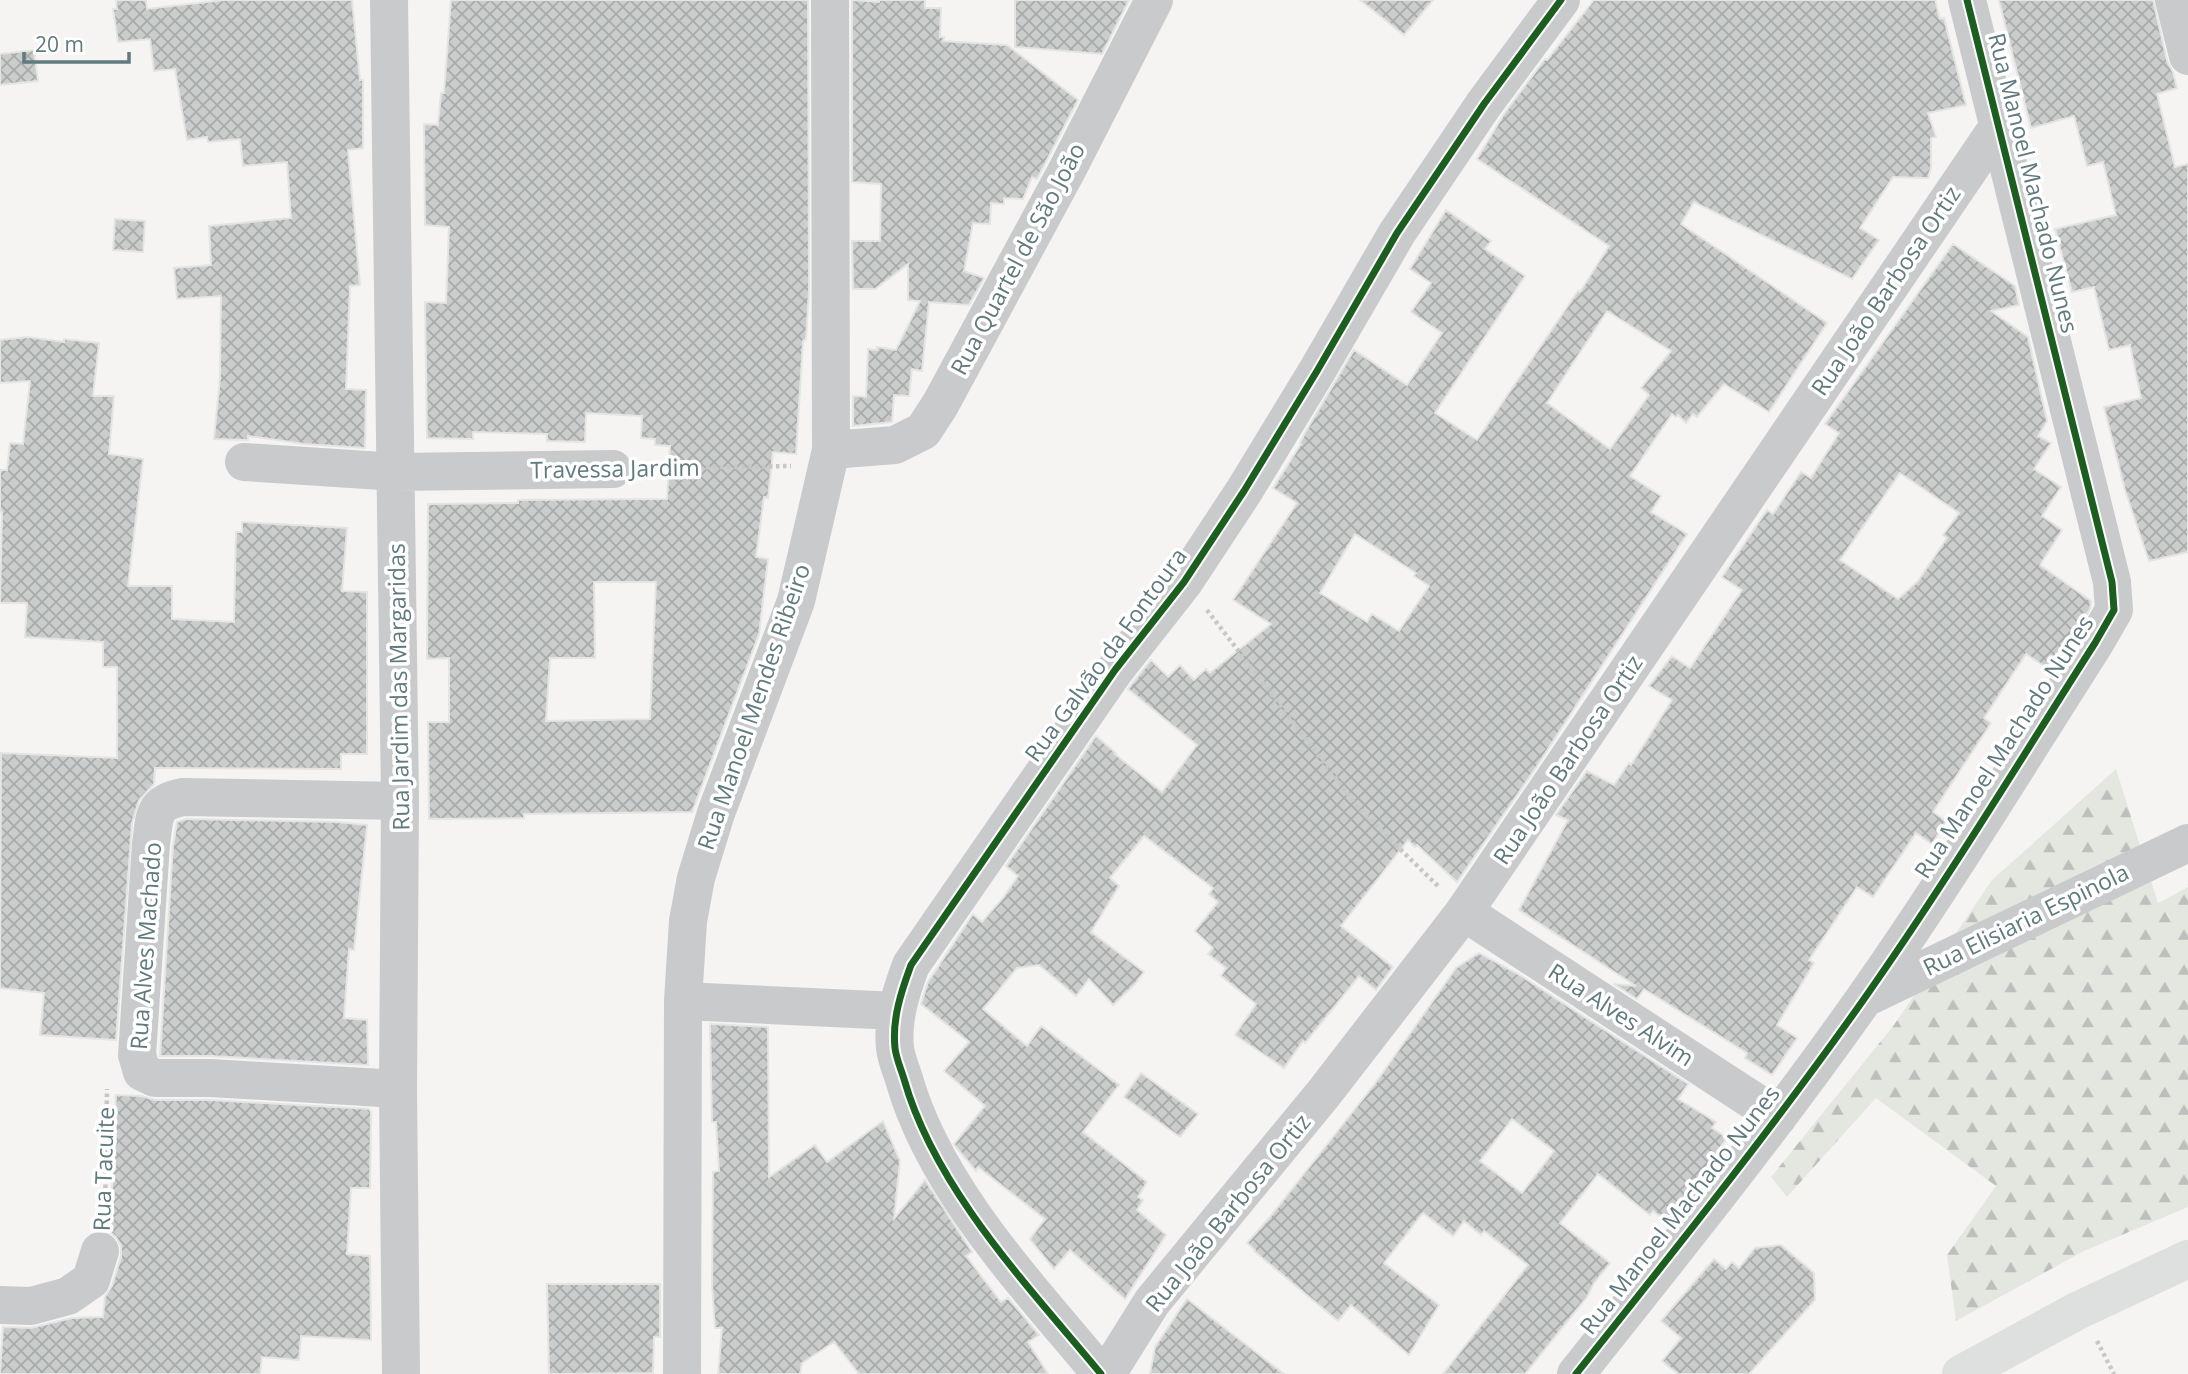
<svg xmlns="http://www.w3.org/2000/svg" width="2188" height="1374" font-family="'Open Sans',sans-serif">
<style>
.forest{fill:url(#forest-firs)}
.building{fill:url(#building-cross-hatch);stroke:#e4e4e3;stroke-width:2;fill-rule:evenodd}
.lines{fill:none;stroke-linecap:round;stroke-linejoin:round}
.path{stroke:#c6c8c8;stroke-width:4.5;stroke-dasharray:3.5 3.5;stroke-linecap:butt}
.street{stroke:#c9cacb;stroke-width:38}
.secondary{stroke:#dedfdf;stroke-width:38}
.cycleway-casing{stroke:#fff;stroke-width:11}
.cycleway{stroke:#1b5e20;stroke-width:7}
.labels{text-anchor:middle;stroke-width:7;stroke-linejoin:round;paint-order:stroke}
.street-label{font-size:23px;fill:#607a7e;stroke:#fff}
</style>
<defs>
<pattern id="forest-firs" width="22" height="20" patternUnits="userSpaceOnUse" patternTransform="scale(1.75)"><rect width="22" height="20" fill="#e4e6e0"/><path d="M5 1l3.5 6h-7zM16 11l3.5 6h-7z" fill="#bcbfbb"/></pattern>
<pattern id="building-cross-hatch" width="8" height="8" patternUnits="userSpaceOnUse" patternTransform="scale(1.75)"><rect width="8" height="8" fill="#cbcdcc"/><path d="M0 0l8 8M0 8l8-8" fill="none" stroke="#a8abab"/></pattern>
</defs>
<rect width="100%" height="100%" fill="#f5f4f3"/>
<path class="forest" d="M2116,769l42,134 30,-16v320l-104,44 -128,70 -9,-66 49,-69 -120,-88 -89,99 -16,-20 123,-152 98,-145z"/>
<path class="building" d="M116,0h30l1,9 77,-9h128l8,80h3v68l-15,2 12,135 -10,1 -4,103 20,1 -1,58 -60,-4 -57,-8v4l-34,-1 6,-61 1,-82 -44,3 -3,-31 37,-3 -2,-39 82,-8 -4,-56 -44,4 -3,-27 -32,3 -1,-5 -20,3 -12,-71 -21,2 -4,-32 -32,3 -5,-33h4z
M451,0h357l1,290 -3,49 -3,2 -7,113 -23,-2 -5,46 -4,-1 -8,60 12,2 -9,75 -67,178 -168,2v4l-95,1 -1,-97h21v-64l-22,1 1,-155 90,-1v-3l149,-1 3,-53 -15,-1v-6l-14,-1 1,-22 -56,-3 -1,29 -38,-1v-7l-74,-2v7l-46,-1 -2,-136 21,1 3,-76 -24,-2 -1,-101 14,1 3,-32h3zM594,582h62l-6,137 -104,2 4,-63h45z
M852,0l27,2v-2h46v8h16l-1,29h4l-1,4 64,4 71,55 -41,79 -5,-2 -9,22 -19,-1v6l-13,-1 -1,21 -17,-1 -9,48 20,7 -15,27 -40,-3 -7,69 -10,-2 -3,27 -15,-1 -2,27 -39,4v-30l13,1 2,-48 9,1v-3l19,3 24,-49 -12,-1v-36l-33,25h-22l-1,-48h28l1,-57 -29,-2z
M1015,0h114l-27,54 -87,-7z
M1360,0h73l-29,35z
M1594,0h341l5,19 4,-1 22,87 -38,8 8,24 -5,1v30l-3,10 -35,-1 -33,51 19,12 -27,39 -158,-77 -13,22 146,99 -58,89 -45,-28 -27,33 -4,-3 -7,9 -8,-8 -2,2 -4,-3 -42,62 31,20 -10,16 36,22 -150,232 -80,116 -40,-37 -2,2 -7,-7 -67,86 52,41 -17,23 -17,-14 -54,67 -2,-2 -19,27 -49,-33 21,-31 -35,-28 5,-8 -18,-14 5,-6 -18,-17 23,-29 -9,-8 4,-6 -69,-52 -34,42 9,8 -28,46 53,40 -10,13 -21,20 -24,-26 -13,17 -37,-31 -22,3 -34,41 44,37 14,-20 78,59 -36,47 64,50 -9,15 5,3 -6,10 29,25 -41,64 -55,-49 -16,19 -24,-30 15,-20 -67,-52 -2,4 -21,-25 -1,-2 31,-38 -41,-35 25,-29 -48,-38 7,-22 45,-68 9,8 21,-24 15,-22 -12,-10 90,-130 20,17 -1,1 47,38 35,-47 -69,-56 23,-29 17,17 12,-12 14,15 12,-11 4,4 61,-49 -38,-24 64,-97 -24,-15 28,-44 -1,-1 5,-10 49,-83 53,35 35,-52 -31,-21 20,-29 -21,-14 36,-59 45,31 -6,8 40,27 -90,137 42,27 101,-149 2,1 29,-46 -132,-87 27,-45 41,-55 2,1zM1607,311l64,40 -30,37 8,7 -39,54 -63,-46zM1355,534l61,39 -2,3 15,10 -30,45 -27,-17 -5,8 -47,-29z
M1999,0h154l14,61 6,11 4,16 -20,6 18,73 13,-3v388l-39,9 -24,-71 -21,-83 37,-9 -11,-53 -21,5 -15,-63 -22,5 -17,-63 61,-14 -13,-53 -16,4 -13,-50 -43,12z
M34,50l4,31 -38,4v-31z
M115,219l30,2 -2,31 -30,-2z
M1953,244l62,42 4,19 -28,6 37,26 19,84 -9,15 13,7 -17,26 27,18 -19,29 20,14 -22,35 51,36 -1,8 -39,62 -25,-17 -42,64 7,5 -58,89 13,9 -14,23 -16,-11 -43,64 -16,-10 -48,73 5,3 -37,62 20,13 -25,37 -27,-17 2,-5 -103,-64 -7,10 -23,-15 22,2 -117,-76 49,-90 -12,-5 31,-44 27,14 15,-22 2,2 41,-65 -23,-14 23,-30 18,12 52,-78 -20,-13 45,-67 6,4 28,-42 10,6 28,-45 -14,-9zM1900,473l59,40 -16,22 4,3 -29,43 -20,18 -58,-39z
M28,337l36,5v-3l35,4 -6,53h21l-5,58 34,5 -15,127h44v33l62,3 2,-90h6v-10l105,6 -5,63 25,1v162h-26v15l-186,-1 -1,16 -15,16 -7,23 -16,217 -76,-5 4,-42 -44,-5 1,-235 116,5v-91h-14v-25l-78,-5 2,-34h-27l2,-91 -2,-1v-41h7l3,-27 13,1 7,-63 -30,2v-43z
M186,819l150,3 31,3 -13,125 -5,-1 -5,69 23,2 1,45 -157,-9h-51l13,-210 4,-24z
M1479,953l39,21 170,110 -10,15 38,23 -4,6 15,10 -60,84 -14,-11 -3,4 -52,-41 -38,49 50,40 -16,20 -7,14 -62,77h-82l85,-109 -44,-34 -3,4 -17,-14 -11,15 -30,-23 -39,50 55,42 -30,50 -58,-50 -13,16 -84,-70 1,-1 -8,-7 23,-26 107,-136 79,-113zM1512,1119l42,32 -32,42 -42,-32z
M710,1024l58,3 1,150 46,-32 12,17 56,-41 17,40 -6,58 31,-39 47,72 -6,4 35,46 7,-4 31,37 -11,7 20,32h-189l-25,-32 -32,21 -2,11h-82l4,-46h-7l-3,-43 1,-113 6,-1 -3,-49h-4z
M1141,1073l57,41 -18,23 -56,-40z
M116,1095l25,1 14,4h54l160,9 2,3 -1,76h-19l-4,66 23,2 1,84 -70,-4 -2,24 -37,-3 -2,17h-260l3,-47 28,1 41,-10 31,-1 2,-20 7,-11 9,-29v-11l-5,-9 -6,-5z
M1781,1245l33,28 1,27 -66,74h-71l-16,-13 19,-23 -20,-17 53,-62 12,10 6,-7 7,6 16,-20z
M547,1284h113v53h-6l-1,36 -104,1z
M1187,1299l97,75h-134l5,-27z"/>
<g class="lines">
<path class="path" d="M650,468l141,-2
M1207,610l154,201 78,76
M105,1216l2,-127
M2097,1341l17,33"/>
<path class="street" d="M389,0l11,801 -2,288 3,285
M2174,0l14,56
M831,450l64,-5 28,-14 17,-26 127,-235 87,-170
M244,462l153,10 216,-3
M1464,912l314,205
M1865,998l323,-155
M683,1001l214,10
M398,1089l-188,-11h-55l-13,-6 -5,-17 14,-211c4,-28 1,-41 32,-47l217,4
M0,1305l31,1 37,-10 23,-16 9,-29
M682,1374l1,-373 5,-80 8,-43 20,-65 80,-212 35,-151 -1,-450
M1101,1374c-72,-87 -166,-185 -197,-295 -3,-10 -8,-21 -9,-31 -3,-29 6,-56 16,-83l204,-295 69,-88 60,-91 73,-120 80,-138 87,-129 77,-104
M1107,1374l45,-72 172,-209 140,-181 536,-788
M1576,1374c98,-123 197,-246 288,-375 81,-115 155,-237 231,-356l19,-33 -2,-28 -145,-582"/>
<path class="secondary" d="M1961,1374l116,-63 111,-52"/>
<defs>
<path id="cycleway" d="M1101,1374c-72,-87 -166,-185 -197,-295 -3,-10 -8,-21 -9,-31 -3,-29 6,-56 16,-83l204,-295 69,-88 60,-91 73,-120 80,-138 87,-129 77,-104
M1576,1374c98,-123 197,-246 288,-375 81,-115 155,-237 231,-356l19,-33 -2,-28 -145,-582"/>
</defs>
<use href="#cycleway" class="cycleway-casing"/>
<use href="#cycleway" class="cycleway"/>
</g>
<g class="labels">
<g class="street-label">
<text transform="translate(2033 183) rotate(76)" y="8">Rua Manoel Machado Nunes</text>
<text transform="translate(1018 259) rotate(-62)" y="8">Rua Quartel de São João</text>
<text transform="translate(1886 291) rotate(-56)" y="8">Rua João Barbosa Ortiz</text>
<text transform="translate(615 469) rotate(-1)" y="8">Travessa Jardim</text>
<text transform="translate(1106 655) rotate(-54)" y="8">Rua Galvão da Fontoura</text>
<text transform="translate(399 687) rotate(-91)" y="8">Rua Jardim das Margaridas</text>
<text transform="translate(754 707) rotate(-71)" y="8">Rua Manoel Mendes Ribeiro</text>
<text transform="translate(2004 747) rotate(-57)" y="8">Rua Manoel Machado Nunes</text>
<text transform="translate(1568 760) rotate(-56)" y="8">Rua João Barbosa Ortiz</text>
<text transform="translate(2026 920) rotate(-26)" y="8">Rua Elisiaria Espinola</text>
<text transform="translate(146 946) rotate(-86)" y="8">Rua Alves Machado</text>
<text transform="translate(1621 1015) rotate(33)" y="8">Rua Alves Alvim</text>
<text transform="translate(104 1169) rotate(-88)" y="8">Rua Tacuite</text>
<text transform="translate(1680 1210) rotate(-52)" y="8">Rua Manoel Machado Nunes</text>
<text transform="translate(1228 1213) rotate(-51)" y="8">Rua João Barbosa Ortiz</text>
</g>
</g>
<path d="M24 52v10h105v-10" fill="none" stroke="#607a7e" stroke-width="3.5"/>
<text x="35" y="52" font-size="21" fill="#607a7e" stroke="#ffffff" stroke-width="5" paint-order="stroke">20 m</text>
</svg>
